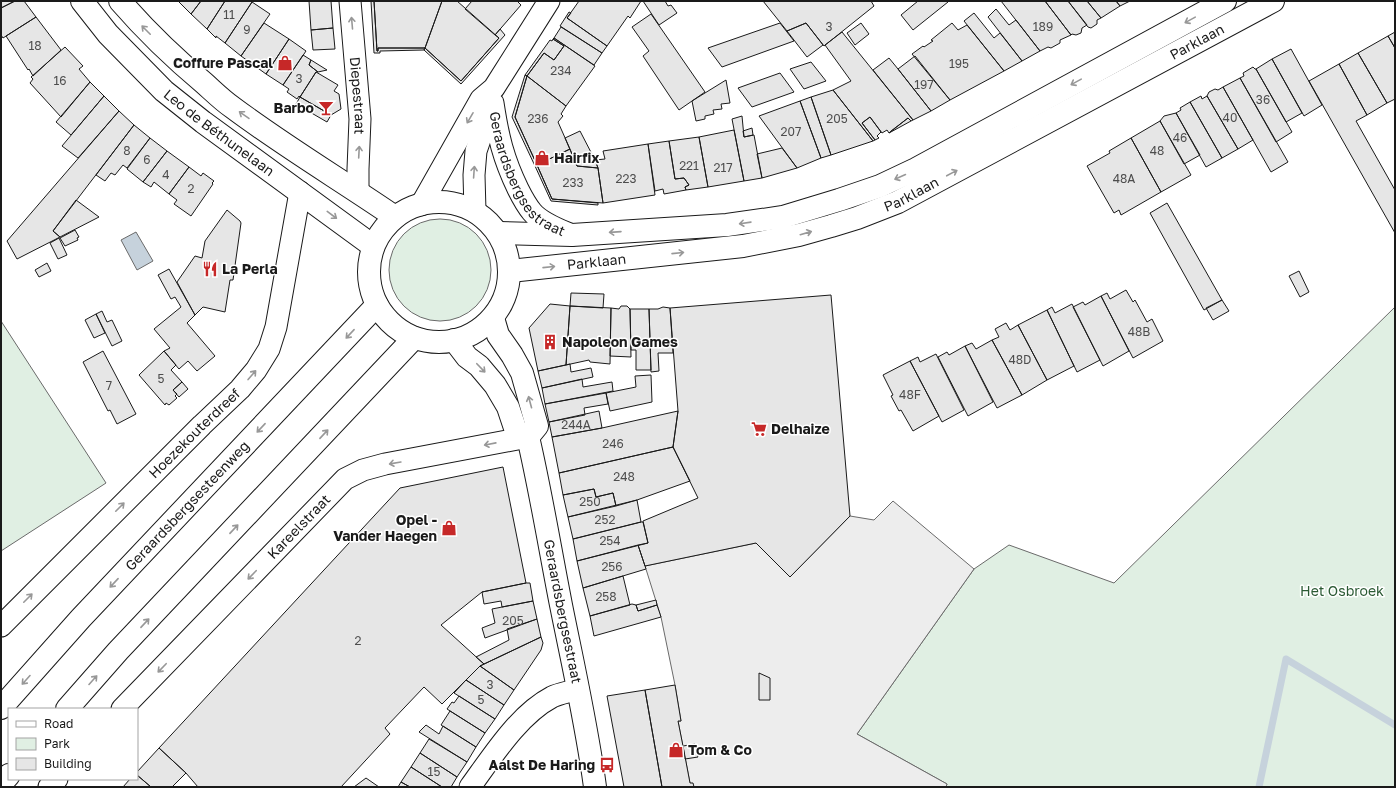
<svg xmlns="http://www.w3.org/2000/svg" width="1396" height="788" font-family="'Golos Text',sans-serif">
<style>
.green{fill:#e0efe3;stroke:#6a6a6a}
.parking{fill:#ededed;stroke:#6a6a6a}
.water{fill:#c6d2dc;stroke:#6a6a6a}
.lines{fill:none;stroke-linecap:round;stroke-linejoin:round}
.stream{stroke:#c6d2dc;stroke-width:7}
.building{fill:#e6e6e6;stroke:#1a1a1a}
.street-casing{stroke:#1a1a1a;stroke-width:23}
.secondary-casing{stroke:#1a1a1a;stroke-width:24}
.primary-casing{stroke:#1a1a1a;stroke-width:24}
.highway-casing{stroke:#1a1a1a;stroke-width:24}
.street{stroke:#fff;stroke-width:21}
.secondary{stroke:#fff;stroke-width:22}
.primary{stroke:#fff;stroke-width:22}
.highway{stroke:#fff;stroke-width:22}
.oneway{stroke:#989898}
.labels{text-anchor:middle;stroke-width:3;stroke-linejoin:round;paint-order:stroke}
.number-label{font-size:12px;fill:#4d4d4d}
.street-label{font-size:14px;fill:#1a1a1a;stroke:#fff}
.poi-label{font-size:14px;font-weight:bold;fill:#1a1a1a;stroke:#fff;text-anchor:start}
.park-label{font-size:14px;fill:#2b5a34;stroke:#fff}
</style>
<rect width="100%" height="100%" fill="#fff"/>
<path class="green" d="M389 270a51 51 0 1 1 102 0a51 51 0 1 1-102 0Z
M1395,307v480h-449l1,-3 -90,-50 117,-165 35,-24 105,38z
M1,321l105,162 -105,68z"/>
<path class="parking" d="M893,501l81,68 -117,165 90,50 -1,3h-252l-4,-4 -12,-62h3l-6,-36 -14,-68 -16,-51 111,-23 34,34 60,-61 24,4z"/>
<path class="water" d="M136,232l17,29 -16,9 -16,-30z"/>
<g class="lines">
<path class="stream" d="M1259,787l27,-128 109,66"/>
</g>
<path class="building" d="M1,1h14l-14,7z
M15,1h9l12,16 -33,21 -2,-3v-27z
M178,1h23l-10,13z
M201,1h24l-18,28 -16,-15z
M225,1h25l2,1 -27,41 -9,-7v2l-9,-9z
M309,1h22l2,27 -22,2z
M371,1h3l3,50h1v-3h47l-1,2 -44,1v2h-6z
M374,1h68l-17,47h-47v3h-1z
M442,1h15l42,37 -38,43 -36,-33z
M472,1h45l4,4 -26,30 -30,-26z
M579,1h62l-11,17 -2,-2 -21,30 -40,-28z
M643,1h22l3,5 3,-1 6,8 -18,12z
M763,1h108l3,5 -50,40 -18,-23 -19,8z
M918,1h30v1l-35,28 -12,-15z
M1001,1h44l26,34 -11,5v3l-9,5 -3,-1 -8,4z
M1045,1h23l19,24 -5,3 -1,5 -5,2 -4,-1 -1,1z
M1068,1h19l14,17 -4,2v4l-6,4 -3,-1z
M1087,1h29l4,5 -19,12z
M1116,1h14l-10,5z
M252,2l18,12 -29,42 -16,-13z
M996,9l13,16 7,-5 24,31 -18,10 -34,-44z
M569,12l2,1 -4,5 40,28 -5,7 -42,-27z
M974,13l20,25 6,-5 22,28 -18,10 -40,-50z
M651,14l54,78 -26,18 -36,-54 6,-5 -17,-24z
M36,17l25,33 -28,26 -4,-7 -1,1 -22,-34z
M264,23l25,16 -23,35 -25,-18z
M780,23l14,18 -72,26 -14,-19z
M806,23l17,22 -16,12 -20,-26z
M861,23l8,11 -14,11 -8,-12z
M952,23l6,7 9,-5 37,46 -54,29 -38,-46 11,-8 1,1 9,-6 -2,-1z
M561,27l41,26 -8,12 -40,-27z
M333,28l2,21 -22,1 -2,-20z
M500,29l5,6 -44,49 -37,-34 1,-2 36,33 38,-43 -4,-3z
M842,32l71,88 -2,1 -3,-3 -19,15 -2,-3 -5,3 -12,-16 -8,6 13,17 -2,1 -40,-51 18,-9 -26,-36z
M1395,32v16l-7,-12z
M1388,36l7,12v51l-8,4 -29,-50z
M554,38l41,28 -29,40 -39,-30 17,-23 10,7 10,-14 -11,-7z
M289,39l17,12 -23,34 -17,-11z
M553,39l11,7 -10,14 -10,-7 -17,23 -2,-1 25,-35 2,1z
M65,47l18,19 -4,3 11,13 -29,35 -31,-34 3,-4 -2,-2z
M1291,49l31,56 -18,11 -32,-57z
M1358,53l29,50 -20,12 -28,-51z
M303,55l8,5 -2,5 9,7h-2l-16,25 -1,-1 -2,3 -10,-7 2,-3 -6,-4z
M915,56l35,44 -19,11 -33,-42z
M889,58l9,11 33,42 -18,9 -40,-50z
M1272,59l30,54 -16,9 -30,-53z
M311,60l16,10 -9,2 -9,-7z
M811,62l15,19 -22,8 -14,-20z
M1339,64l28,51 -11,6 39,69v43l-86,-152z
M1253,67l2,2h1l36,63 -16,10 -36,-64 4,-2 -1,-3z
M316,72l22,13 -4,6 5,3 2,15 -10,6 -31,-18z
M780,73l14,19 -42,15 -14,-19z
M525,75l2,1 -12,41 22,48 -2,1 -23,-49z
M527,76l39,30 -5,8 2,2 -5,6 12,27 -33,16 -22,-48z
M1240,78l48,84 -17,10 -48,-85z
M726,80l4,23 -9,1 1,5 -9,1 1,4 -9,2v3l-9,2 -4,-20z
M90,82l14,14 -33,39 -15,-13z
M1223,87l30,53 -15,9 -31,-53 2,-4 6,-3 3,1z
M833,90l40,51 -42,14 -20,-58z
M104,96l15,15 -41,47 -16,-12z
M1201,96l1,3 5,-3 31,53 -16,9 -32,-56z
M300,97l31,18 -4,7 -31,-18z
M811,97l20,58 -10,3 -21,-57z
M800,101l21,57 -24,10 -38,-52z
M1190,102l32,56 -16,9 -30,-54 5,-3 -1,-2z
M119,111l15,14 -81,106 7,6 -43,22 -10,-18z
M1176,113l24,42 -16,9 -24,-43 4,-5z
M742,116l2,21 10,-2 8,43 -18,3 -12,-62z
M870,117l11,15 -4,4 2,2 -4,2 -13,-17z
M908,118l3,3 -22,12 2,-2z
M1160,121l31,54 -30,17 -30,-54z
M134,125l16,13 -23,30 -4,-3 -8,10 -4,-2 -6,8 -9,-6z
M752,128l1,7 -9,2 -1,-6z
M734,130l10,51 -36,6 -9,-50z
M580,131l15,29 3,8 -21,-2 -12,-28z
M699,137l9,50 -22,3 -1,-3 4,-2 -5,-7 -9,1 -6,-38z
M150,138l17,13 -24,31 -16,-13z
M1131,138l30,54 -40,23 -2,-5 -5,3 -27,-47 23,-13 -1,-2z
M669,141l6,38 9,-1 5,7 -4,2 1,3 -22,4 -1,-5 -8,2 -7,-47z
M648,144l7,51 -52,8 -5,-35 -3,-8 10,-1 -2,-8z
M782,148l15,20 -35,10 -5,-24z
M570,149l7,17 21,2 5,35 -51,-4 -15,-34z
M167,151l22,16 -20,27 -15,-12 -3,5 -8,-5z
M537,165l15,34 46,4v2l-47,-4 -16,-35z
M189,167l12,9 2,-3 11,8 -2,2 1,1 -22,32 -17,-12 3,-4 -8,-6z
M76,200l23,17 -39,20 -7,-6z
M1167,203l55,97 -18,10 -54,-97z
M227,210l13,11 1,2 -8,57h-3l-5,32 -22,-5 -8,8 -18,-33 18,-26 7,2 3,-17z
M75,230l4,7 -2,1 1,2 -13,6 -5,-8z
M59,238l8,17 -9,4 -8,-16z
M47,263l4,8 -12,6 -4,-7z
M169,269l26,46 -8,8 28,33 -18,15 -9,-10 -9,8 -15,-18 6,-3 -16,-19 27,-22 -6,-10 -4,2 -13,-24z
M1299,271l10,21 -9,5 -11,-21z
M1126,290l7,12 2,-2 12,22 5,-3 11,22 -30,17 -32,-62 6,-3 3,6z
M571,293l33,1 -1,14 -33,-2z
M831,295l19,221 -60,61 -34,-34 -111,23 -7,-21 10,-2 -5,-22 55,-23 -25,-51 5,-36 -8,-103z
M1101,296l28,55 -26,15 -30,-59 10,-5 2,3z
M1222,300l7,11 -16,9 -7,-12z
M550,304l20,2 -4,59 -28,6 -9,-43z
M1072,304l28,56 -23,12 -30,-62 5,-3 3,6z
M570,306l41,2 -1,56 -20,-2 -1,-2 -23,5z
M621,306h6l3,3 1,48 -21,-1 1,-48 8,1z
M663,307l7,1 3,45h-15l1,18 -8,1 -2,-63h9z
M630,309h19l2,61h-15v-20h-5z
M1047,310l27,56 -27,14 -29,-55z
M102,311l5,11 5,-2 10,21 -10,5 -16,-32z
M96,314l9,19 -11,5 -9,-18z
M1006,323l4,7 8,-5 29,55 -25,15 -30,-55 7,-3 -4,-8z
M992,340l30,55 -25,13 -32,-62 7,-3 4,6z
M965,346l28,56 -25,14 -30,-59 9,-5 2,3z
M103,351l33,63 -19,10 -7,-14 -2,1 -25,-49z
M164,351l12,14 -5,5 11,12 -9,8 4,4 -2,2 2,2 -8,7 -3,-2 -1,2 -26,-30z
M936,354l28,56 -22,12 -32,-61 8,-4 2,5z
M910,361l29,55 -26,15 -12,-21 -2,1 -8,-15 2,-1 -10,-20z
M570,364l1,8 20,-4 2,9 -51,11 -4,-17z
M651,375l1,27 -42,9 -4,-18 30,-6 -1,-11z
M582,379l1,8 29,-5 1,9 -68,13 -3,-16z
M182,382l6,7 -9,8 -6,-7z
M606,393l2,11 -24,4 1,7 -36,7 -4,-18z
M599,411l3,17 -50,9 -3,-15z
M678,411l-5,36 -114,26 -7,-36 50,-9z
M673,447l17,34 -53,19 -21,6 -3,-13 -17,4 -2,-8 -31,6 -4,-22z
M503,467l23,116 -44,9 -41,33 43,39 -4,2 -38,38 -18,-17 -39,41 5,6 -49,53h-143l-12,-14 -27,-25 241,-260z
M594,489l2,8 17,-4 3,13 -48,11 -5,-22z
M637,500l4,22 -68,17 -5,-22z
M641,522h2l5,21 -71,18 -4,-22z
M638,545l8,24 -63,19 -6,-27z
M623,576l7,29 -40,11 -7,-28z
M526,583h4l3,18 -31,6 -1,-6 -17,3 -2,-12z
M656,600l1,5 -19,6 -2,-6z
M533,601l4,18 -52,19 -3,-10 13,-5 -3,-14z
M632,604l4,1 2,6 19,-6 4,12 -67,19 -4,-20z
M537,619l4,18 -57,27 -8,-7 33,-17 -2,-11z
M541,637l2,6 -2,7 -27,40 -34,-24z
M480,666l34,24 -10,15 -38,-25z
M759,673l11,5v22h-11z
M466,680l38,25 -9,14 -41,-26z
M675,685l6,36h-3l5,25 7,37h3l1,4h-32l-17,-97z
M645,690l17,97h-38l-17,-91z
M459,696l36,23 -10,14 -38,-24 5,-7 2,1z
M450,711l35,22 -9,14 -35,-22z
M426,725l13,9 4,-8 33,21 -9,15 -48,-30z
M429,739l38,23 -10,15 -37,-24z
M695,744l3,13 -13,2 -2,-13z
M159,748l27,25 -14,14h-21l-14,-12v-3z
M420,753l37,24 -6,10h-9l-31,-20z
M411,767l31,20h-32l-9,-5z
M137,775l14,12h-28l7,-8h7z
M366,778l13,9h-25z
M401,782l9,5h-12z"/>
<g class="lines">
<defs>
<g id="street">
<path id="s1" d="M350,1l10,118 -2,50v22"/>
<path id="s2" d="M493,103c5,33 10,55 25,86 4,8 9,17 14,23 9,11 28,18 40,23"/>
<path d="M421,205l60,-106 13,-11 55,-87"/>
<path d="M475,211l-1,-36 2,-24 16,-47"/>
<path id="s3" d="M1,626l201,-201 38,-36 16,-19 13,-21 7,-22 24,-135"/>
<path id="s4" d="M122,709l223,-230 18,-9 22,-6 143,-27"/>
<path d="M49,787l8,-8"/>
<path d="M470,787c22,-30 48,-72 82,-90 8,-4 18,-5 26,-8"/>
</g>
<g id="secondary">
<path id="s5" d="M493,318l5,17 14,20 10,18 15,53 -9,11c13,56 22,112 33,168 12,60 26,121 34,182"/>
<path d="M454,340l13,17 12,9 16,19 13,22 8,24 12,6"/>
</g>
<g id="primary">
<path id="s6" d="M82,1l26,33 56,57 39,31 170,124"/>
<path d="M120,1c26,30 54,57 84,82 9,8 18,17 28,24 52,39 109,73 163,110"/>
<circle cx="439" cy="272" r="70"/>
<path d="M498,233l74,2 155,-10 56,-8 56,-17 41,-14 36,-17 309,-168"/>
<path id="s7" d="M510,271l233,-25 56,-11 32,-9 26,-8 41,-16 375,-201"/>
</g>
<g id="highway">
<path id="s8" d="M1,708l80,-90 296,-313"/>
<path d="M67,709l51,-58 296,-313"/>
<path d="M1,784l8,-9"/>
</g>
</defs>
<use href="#street" class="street-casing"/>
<use href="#secondary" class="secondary-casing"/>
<use href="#primary" class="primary-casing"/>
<use href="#highway" class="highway-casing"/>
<use href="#street" class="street"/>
<use href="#secondary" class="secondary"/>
<use href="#primary" class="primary"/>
<use href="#highway" class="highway"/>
</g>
<defs><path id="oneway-shaft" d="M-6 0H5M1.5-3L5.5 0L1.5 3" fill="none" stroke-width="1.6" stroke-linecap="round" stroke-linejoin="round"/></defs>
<g class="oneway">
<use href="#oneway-shaft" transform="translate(1190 20) rotate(151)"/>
<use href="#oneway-shaft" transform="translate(352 23) rotate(-95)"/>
<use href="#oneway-shaft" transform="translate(146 30) rotate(-135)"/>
<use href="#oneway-shaft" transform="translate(1076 82) rotate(151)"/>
<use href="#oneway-shaft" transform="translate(244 115) rotate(-145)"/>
<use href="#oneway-shaft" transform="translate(470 118) rotate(120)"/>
<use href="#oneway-shaft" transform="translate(359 152) rotate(-87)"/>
<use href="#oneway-shaft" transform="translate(474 172) rotate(-86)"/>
<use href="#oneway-shaft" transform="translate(952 173) rotate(-28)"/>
<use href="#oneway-shaft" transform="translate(900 177) rotate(156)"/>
<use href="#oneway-shaft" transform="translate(332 215) rotate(37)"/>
<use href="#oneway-shaft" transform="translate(745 223) rotate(172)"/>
<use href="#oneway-shaft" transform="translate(615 232) rotate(176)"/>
<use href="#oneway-shaft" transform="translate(806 233) rotate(-16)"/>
<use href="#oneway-shaft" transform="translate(678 253) rotate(-6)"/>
<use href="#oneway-shaft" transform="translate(549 267) rotate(-6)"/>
<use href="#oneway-shaft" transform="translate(350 334) rotate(133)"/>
<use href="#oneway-shaft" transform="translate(481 368) rotate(46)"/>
<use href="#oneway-shaft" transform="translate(252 375) rotate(-49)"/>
<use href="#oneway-shaft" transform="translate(530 402) rotate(-105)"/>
<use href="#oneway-shaft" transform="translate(261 428) rotate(133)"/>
<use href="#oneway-shaft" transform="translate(324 434) rotate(-47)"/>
<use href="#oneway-shaft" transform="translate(490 444) rotate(169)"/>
<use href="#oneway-shaft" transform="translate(395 463) rotate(170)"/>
<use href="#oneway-shaft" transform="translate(120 507) rotate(-45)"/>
<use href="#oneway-shaft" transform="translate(234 529) rotate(-47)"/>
<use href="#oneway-shaft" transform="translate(252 575) rotate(134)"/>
<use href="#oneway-shaft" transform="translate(114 583) rotate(133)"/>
<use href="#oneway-shaft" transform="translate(28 598) rotate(-45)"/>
<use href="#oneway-shaft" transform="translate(145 623) rotate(-47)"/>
<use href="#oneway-shaft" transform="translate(162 668) rotate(134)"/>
<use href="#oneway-shaft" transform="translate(26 680) rotate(132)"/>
<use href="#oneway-shaft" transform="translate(93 680) rotate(-48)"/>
</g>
<defs>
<symbol id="shop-bare" viewBox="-9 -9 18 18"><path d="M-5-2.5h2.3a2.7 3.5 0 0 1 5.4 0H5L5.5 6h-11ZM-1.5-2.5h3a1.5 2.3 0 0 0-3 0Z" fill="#c62828" stroke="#fff" stroke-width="2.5" paint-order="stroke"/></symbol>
<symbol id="bar-bare" viewBox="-9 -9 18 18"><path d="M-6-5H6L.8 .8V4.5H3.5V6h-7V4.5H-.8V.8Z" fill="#c62828" stroke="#fff" stroke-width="2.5" paint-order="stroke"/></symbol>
<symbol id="restaurant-bare" viewBox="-9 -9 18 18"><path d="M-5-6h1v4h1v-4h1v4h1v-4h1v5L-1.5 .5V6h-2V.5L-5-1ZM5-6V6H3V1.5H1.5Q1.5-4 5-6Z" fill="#c62828" stroke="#fff" stroke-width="2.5" paint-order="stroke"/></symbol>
<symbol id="building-bare" viewBox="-9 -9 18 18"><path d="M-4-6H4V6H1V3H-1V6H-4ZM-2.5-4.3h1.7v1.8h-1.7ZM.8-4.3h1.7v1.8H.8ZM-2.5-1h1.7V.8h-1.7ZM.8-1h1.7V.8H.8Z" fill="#c62828" stroke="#fff" stroke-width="2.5" paint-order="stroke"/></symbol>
<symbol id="supermarket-bare" viewBox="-9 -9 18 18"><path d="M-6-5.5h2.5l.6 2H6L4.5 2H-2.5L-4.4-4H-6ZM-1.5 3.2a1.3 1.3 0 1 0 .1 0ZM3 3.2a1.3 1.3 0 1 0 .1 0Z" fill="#c62828" stroke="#fff" stroke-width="2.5" paint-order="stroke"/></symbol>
<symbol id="bus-bare" viewBox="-9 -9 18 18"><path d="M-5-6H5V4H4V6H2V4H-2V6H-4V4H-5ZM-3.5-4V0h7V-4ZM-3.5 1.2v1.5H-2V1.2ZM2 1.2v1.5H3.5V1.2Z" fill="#c62828" stroke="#fff" stroke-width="2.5" paint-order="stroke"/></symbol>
</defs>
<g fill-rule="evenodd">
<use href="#shop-bare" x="274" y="52" width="22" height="22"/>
<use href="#bar-bare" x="315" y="97" width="22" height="22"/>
<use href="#shop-bare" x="531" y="147" width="22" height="22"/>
<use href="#restaurant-bare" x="199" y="258" width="22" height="22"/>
<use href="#building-bare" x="539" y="331" width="22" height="22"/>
<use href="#supermarket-bare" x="748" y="418" width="22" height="22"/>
<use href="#shop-bare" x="438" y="517" width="22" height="22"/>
<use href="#shop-bare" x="665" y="739" width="22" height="22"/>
<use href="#bus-bare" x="596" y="754" width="22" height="22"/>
</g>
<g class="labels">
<g class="number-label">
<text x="229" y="19">11</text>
<text x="829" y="31">3</text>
<text x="1043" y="31">189</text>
<text x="247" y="34">9</text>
<text x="35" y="50">18</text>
<text x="959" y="68">195</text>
<text x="561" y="75">234</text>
<text x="299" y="83">3</text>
<text x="60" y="85">16</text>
<text x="924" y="89">197</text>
<text x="1263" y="104">36</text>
<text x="1230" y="122">40</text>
<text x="538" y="123">236</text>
<text x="837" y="123">205</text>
<text x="791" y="136">207</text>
<text x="1180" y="142">46</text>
<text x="127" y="155">8</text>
<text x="1157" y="155">48</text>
<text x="147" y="164">6</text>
<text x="689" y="170">221</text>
<text x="723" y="172">217</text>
<text x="166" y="179">4</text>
<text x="626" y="183">223</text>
<text x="1124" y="183">48A</text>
<text x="573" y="187">233</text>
<text x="191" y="193">2</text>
<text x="1139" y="336">48B</text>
<text x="1020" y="364">48D</text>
<text x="161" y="383">5</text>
<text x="109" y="390">7</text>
<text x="910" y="399">48F</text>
<text x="576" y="429">244A</text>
<text x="613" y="448">246</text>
<text x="624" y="481">248</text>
<text x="590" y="506">250</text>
<text x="605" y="524">252</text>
<text x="610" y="545">254</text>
<text x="612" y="571">256</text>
<text x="606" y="601">258</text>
<text x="513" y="625">205</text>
<text x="358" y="645">2</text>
<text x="490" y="689">3</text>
<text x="481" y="704">5</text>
<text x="434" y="776">15</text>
</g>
<g class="street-label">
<text dy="5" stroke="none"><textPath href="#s7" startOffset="735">Parklaan</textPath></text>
<text dy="5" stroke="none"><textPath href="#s1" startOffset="95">Diepestraat</textPath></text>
<text dy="5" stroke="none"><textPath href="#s6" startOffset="191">Leo de Béthunelaan</textPath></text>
<text dy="5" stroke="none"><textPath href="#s2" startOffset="82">Geraardsbergsestraat</textPath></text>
<text dy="5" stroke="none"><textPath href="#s7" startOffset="411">Parklaan</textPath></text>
<text dy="5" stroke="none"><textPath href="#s7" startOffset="87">Parklaan</textPath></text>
<text dy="5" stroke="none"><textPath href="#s3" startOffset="273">Hoezekouterdreef</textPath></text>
<text dy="5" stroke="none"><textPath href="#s8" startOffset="275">Geraardsbergsesteenweg</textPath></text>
<text dy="5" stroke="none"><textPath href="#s4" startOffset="254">Kareelstraat</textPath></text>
<text dy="5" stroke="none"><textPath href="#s5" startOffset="310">Geraardsbergsestraat</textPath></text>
</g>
<g class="poi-label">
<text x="273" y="68" text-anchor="end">Coffure Pascal</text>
<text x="314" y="113" text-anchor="end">Barbo</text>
<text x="554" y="163">Hairfix</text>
<text x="222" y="274">La Perla</text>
<text x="562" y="347">Napoleon Games</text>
<text x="771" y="434">Delhaize</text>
<text x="437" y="525" text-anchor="end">Opel -<tspan x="437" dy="16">Vander Haegen</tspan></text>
<text x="688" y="755">Tom &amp; Co</text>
<text x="595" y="770" text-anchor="end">Aalst De Haring</text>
</g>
<g class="park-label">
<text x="1342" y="596">Het Osbroek</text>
</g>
</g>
<rect width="1396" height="788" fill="none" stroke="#1a1a1a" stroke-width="4"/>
<rect x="8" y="708" width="130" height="72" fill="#ffffff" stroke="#a3a3a3"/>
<rect x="16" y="721" width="20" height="6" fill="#ffffff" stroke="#a3a3a3"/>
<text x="44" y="728" font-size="12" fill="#1a1a1a">Road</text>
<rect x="16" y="738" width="20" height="12" fill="#e0efe3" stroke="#a3a3a3"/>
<text x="44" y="748" font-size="12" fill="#1a1a1a">Park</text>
<rect x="16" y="758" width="20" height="12" fill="#e6e6e6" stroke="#a3a3a3"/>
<text x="44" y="768" font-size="12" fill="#1a1a1a">Building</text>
</svg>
